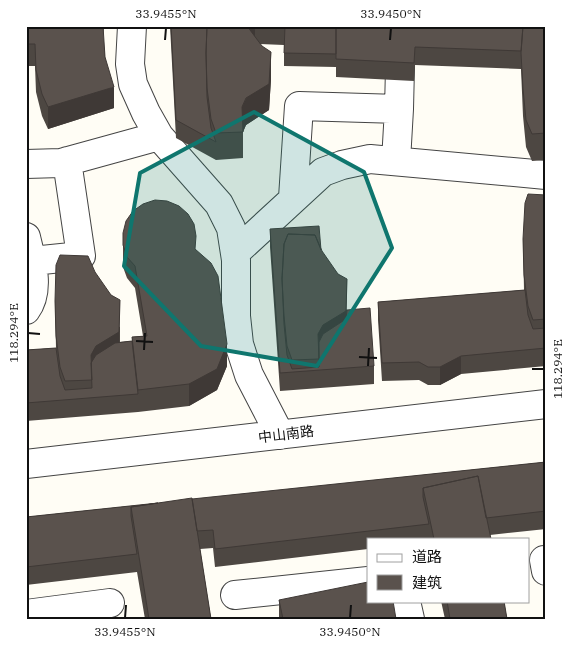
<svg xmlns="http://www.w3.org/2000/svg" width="572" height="645" font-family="'IBM Plex Serif','Noto Sans SC',serif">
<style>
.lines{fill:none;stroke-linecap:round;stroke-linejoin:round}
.minor-casing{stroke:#444;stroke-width:30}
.minor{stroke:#fff;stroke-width:28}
.wall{fill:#4d4742}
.shaded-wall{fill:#3f3936}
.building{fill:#5a524d;stroke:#3f3936}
.marked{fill:#0f766e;fill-opacity:0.2;stroke:#0f766e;stroke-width:4;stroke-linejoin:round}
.ticks{fill:none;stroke:#111;stroke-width:2}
.labels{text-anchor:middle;stroke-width:5;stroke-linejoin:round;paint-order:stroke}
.street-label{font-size:14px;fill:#111;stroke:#fff}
.neatline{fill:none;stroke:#111;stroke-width:2}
.ticks-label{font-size:12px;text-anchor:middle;fill:#111}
</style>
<rect width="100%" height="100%" fill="#fffdf5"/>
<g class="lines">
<defs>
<path id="minor" d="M132,26l-2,38 3,20 13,29 13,23 60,68 12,24 5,32v56l3,28 10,31 31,60
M399,109l2,-83
M26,164l35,-1 98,-27
M293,198l6,-92 100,3 -3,52
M26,237c5,22 15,53 0,73
M235,253l88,-81 19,-7 28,-6 176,16
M32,261l49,-5 -14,-95
M26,464l520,-60
M546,560h-2l2,11
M235,595l133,-14
M406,601l4,18
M26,614l84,-11"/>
</defs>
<use href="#minor" class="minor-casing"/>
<use href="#minor" class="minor"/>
</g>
<path class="wall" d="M26,26h78l-1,10 2,21 9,51 -66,21 -6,-13 -6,-24 -1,-26h-9z
M170,26h376v134l-14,1 -6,-14 -3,-31 -2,-47 -106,-4 -1,16 -78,-4v-10l-52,-1v-21l-24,-1 11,35 -2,31 -23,15 -3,7v26l-27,2 -40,-22z
M546,195v171l-85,8 -21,11h-12l-9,-5 -37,1 -4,-61v-18l146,-12 -1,-51z
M270,229l77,81 27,56v18l-94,7 -10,-144z
M123,233l73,17 31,116 -10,24 -28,16 -51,6 -112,9v-71l30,-2 -1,-47 65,26v15l12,-1v-4l11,-1 -8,-48 -8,-10 -4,-11z
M546,462v67l-56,6 1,4h-123v10l-153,18 -2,-19 -13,1 11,70h-66l-8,-47 -111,13v-68z
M279,600l117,19h-117z
M441,601h63l3,18h-62z"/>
<path class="shaded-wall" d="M255,26v18l-9,-11z
M271,52v27l-2,31 -23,15 -3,7 -1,-25z
M114,87v21l-66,21v-22z
M347,279l-1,58 -27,22 -1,-25z
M120,300l-1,58 -27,22 -1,-25z
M227,344v22l-10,24 -28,16v-22z
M461,356v18l-21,11v-18z"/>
<path class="building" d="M26,26h77l2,31 9,30 -66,20 -6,-13 -6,-24 -1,-26h-9z
M171,26h36l-1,27 1,44 4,31 5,14 -40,-22z
M207,26h40l15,20 9,6 -2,32 -23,14 -4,9 1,25 -27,1 -5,-14 -4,-31 -1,-35z
M247,26h8l-5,4z
M285,26h51v28l-52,-1z
M336,26h187l-2,25 -106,-4 -1,16 -78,-4z
M523,26h23v107l-14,1 -6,-14 -3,-31 -2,-36z
M528,194l18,1v124l-13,1 -5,-14 -4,-31 -1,-36 2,-36z
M155,200l12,1 12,5 9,8 6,10 2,12 -1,13 16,14 7,13 9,68 -10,25 -28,15 -51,6 -6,-53 15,-1 -12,-70 -8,-9 -4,-12v-12l3,-12 7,-10 10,-7z
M319,226l2,24 -6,-15 -27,-1 -4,10 -2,35 2,45 3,31 5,14 27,-2v-25l4,-8 23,-15 1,-9 23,-2 4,58 -94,7 -10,-144z
M288,234l27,1 7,16 16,23 9,5 -1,32 -23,14 -5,9 1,25 -27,1 -5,-14 -3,-30 -2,-37 2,-35z
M60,255l28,1 7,16 16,23 9,5 -1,32 -23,14 -5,9 1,25 -27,1 -5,-14 -4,-31 -1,-35 1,-36z
M525,290l3,25 5,14 13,-1v20l-85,8 -21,11h-12l-9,-5 -37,1 -4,-61z
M132,341l6,53 -112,9v-53l30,-2 4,28 5,14 27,-2 -1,-25 5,-8 19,-12z
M546,462v49l-60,7 -8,-42 -55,12v9l6,27 -214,25 -2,-19 -16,1 -5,-32z
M478,476l13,63h-57l-11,-51z
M192,498l19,121h-62l-18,-112z
M158,503l-27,4v9l6,38 -111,13v-50z
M368,582v19h25l3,18h-113l-4,-19z
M447,601h57l3,18h-57z"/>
<path class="marked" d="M254,112l110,60 28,76 -75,118 -116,-20 -77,-80 16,-93z"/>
<path class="ticks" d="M165,40l1,-12M390,40l1,-12M28,333l12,1M136,341l17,1M144,350l1,-17M359,357l18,1M368,366l1,-18M532,369h12M125,618l1,-13M350,618l1,-13"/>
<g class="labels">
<g class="street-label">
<text transform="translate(286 434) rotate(-7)" y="5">中山南路</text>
</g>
</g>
<rect width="572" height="645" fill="none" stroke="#ffffff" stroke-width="55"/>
<rect x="367" y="538" width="162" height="65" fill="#ffffff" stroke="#a0a0a0"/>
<rect x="377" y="554" width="25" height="8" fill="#ffffff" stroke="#a0a0a0"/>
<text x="412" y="562" font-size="15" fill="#111111">道路</text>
<rect x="377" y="575" width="25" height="15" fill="#5a524d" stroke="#a0a0a0"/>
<text x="412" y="588" font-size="15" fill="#111111">建筑</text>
<rect x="28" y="28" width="516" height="590" class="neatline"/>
<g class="ticks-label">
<text x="166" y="18">33.9455°N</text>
<text x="391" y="18">33.9450°N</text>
<text transform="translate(14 333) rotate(-90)" y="4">118.294°E</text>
<text transform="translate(558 369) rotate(-90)" y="4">118.294°E</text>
<text x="125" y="636">33.9455°N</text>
<text x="350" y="636">33.9450°N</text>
</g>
</svg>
